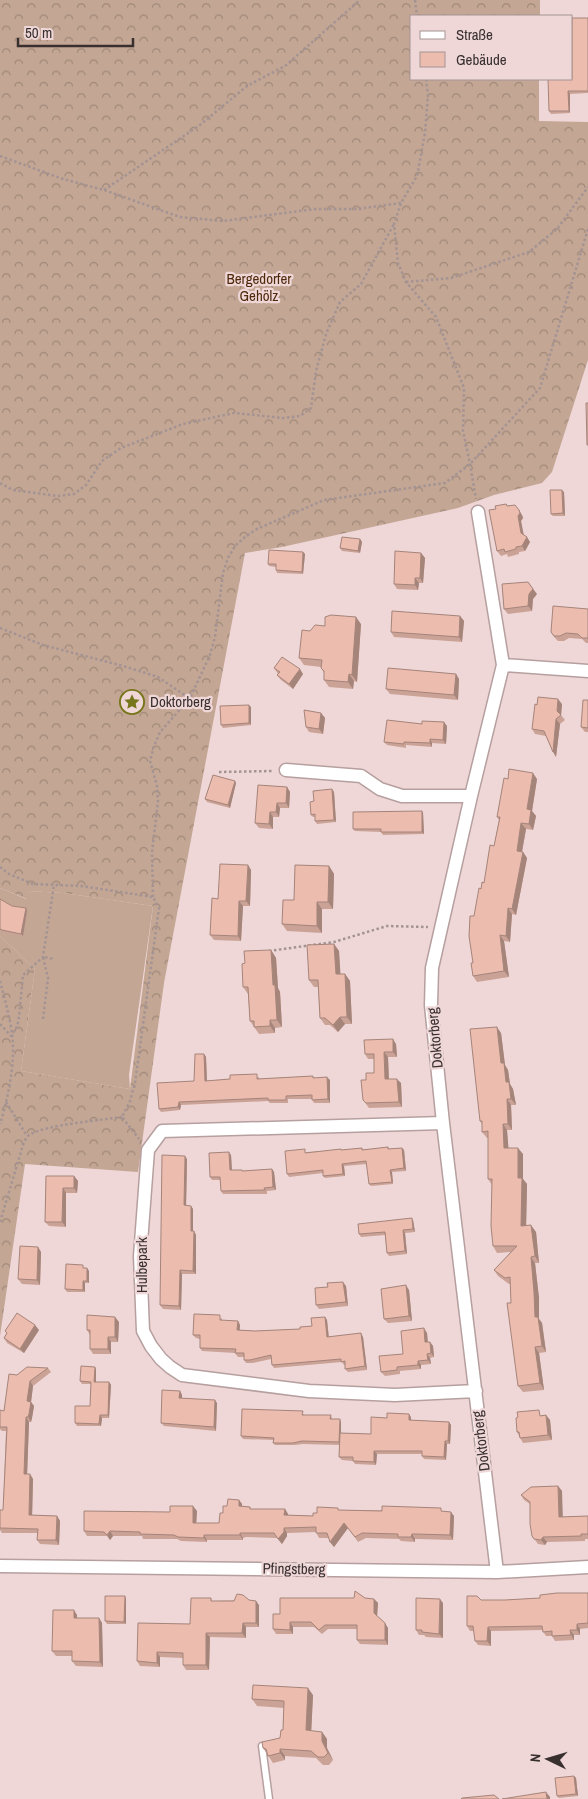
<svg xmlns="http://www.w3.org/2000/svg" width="588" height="1799" font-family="'Archivo Narrow',sans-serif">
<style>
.forest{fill:url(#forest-crowns)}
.pitch{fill:#c3a694}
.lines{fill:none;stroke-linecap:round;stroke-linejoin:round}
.service-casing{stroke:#b69f9f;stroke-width:9}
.minor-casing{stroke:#b69f9f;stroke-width:15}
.path{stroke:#a49393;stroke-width:2.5;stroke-dasharray:2.5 2.5;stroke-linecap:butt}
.service{stroke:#fff;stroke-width:6}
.minor{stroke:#fff;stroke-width:12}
.wall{fill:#cba296}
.shaded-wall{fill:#a5847a}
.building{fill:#ecbcaf;stroke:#a5847a}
.labels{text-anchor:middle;stroke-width:4.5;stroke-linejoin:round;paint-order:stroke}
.park-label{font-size:15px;fill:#4f290b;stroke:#efd7d7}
.poi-label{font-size:15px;fill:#382f2f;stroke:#efd7d7;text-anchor:start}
.street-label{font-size:15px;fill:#382f2f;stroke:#efd7d7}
</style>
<defs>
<pattern id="forest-crowns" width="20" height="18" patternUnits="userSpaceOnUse" patternTransform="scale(1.25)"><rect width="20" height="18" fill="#c3a694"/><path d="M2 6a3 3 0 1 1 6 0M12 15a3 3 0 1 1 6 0" fill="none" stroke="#9f8879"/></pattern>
</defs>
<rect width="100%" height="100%" fill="#efd7d7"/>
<path class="forest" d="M0,0h540v16h-128v63h127v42l49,1v238l-36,112 -10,11 -48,12 -36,13 -176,39 -37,6 -81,430 -26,189 -113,-8 -25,172v-400l35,33 -14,102 109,18 23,-183 -90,-13 -34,-2 -2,8 -27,-11z"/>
<path class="pitch" d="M0,888l26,11 3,-8 34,2 90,13 -24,169 1,14 -109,-18 14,-102 -35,-33z"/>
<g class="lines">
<defs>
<path id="service" d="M262,1746l7,53"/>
<path id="minor" d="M478,512l25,153 -32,131 -39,172 -1,37 12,118 54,449
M503,665l85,6
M286,770l75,6 19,13 22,7h69
M443,1123l-281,8 -14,19 -8,106 3,75 8,15 10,13 9,8 12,8 127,16 86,4 81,-4
M0,1566l497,6 91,-5"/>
</defs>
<use href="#service" class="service-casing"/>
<use href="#minor" class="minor-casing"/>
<path class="path" d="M415,0l2,16
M426,79l2,16 -3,38 -8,43 -16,27 -7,21 4,39 8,19 30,35 28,71 -1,43 7,33 6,35
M0,156l63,23 41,11 76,27 43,4 92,-12h42l44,-6
M104,190l96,-65 47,-39 38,-20 75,-66
M406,282l45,-4 78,-26 28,-23 31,-42
M0,483l13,7 45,6 16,-2 12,-9 16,-24 19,-13 62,-24 51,-11 49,5 17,-2 11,-8 5,-37 10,-37 14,-32 21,-18 33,-60
M0,628l43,17 80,21 35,11 31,21
M219,772l54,-1
M0,867l9,7 24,10 48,2 72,11 6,11 -24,175 -5,18 -8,16 17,22
M153,897l-1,-45 6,-50 -1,-16 -7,-25 4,-15 6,-14 30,-34 20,-43 5,-18 8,-64 5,-15 7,-12 10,-9 12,-8 67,-29 121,-17 25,-19 70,-76 48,-159
M269,951l65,-9 53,-16 41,1
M0,981c6,23 14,50 13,73 -1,23 -6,48 -13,70
M43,1019l5,-41 -5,-21 12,2
M0,1024l11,12 6,-9 2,-10 4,-42 20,-18 11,-72
M6,1102l21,34
M0,1222l23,-77c2,-4 3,-8 6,-10 15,-10 73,-15 93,-18"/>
<use href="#service" class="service"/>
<use href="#minor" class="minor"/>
</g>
<path class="wall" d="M588,18v75l-18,1v19l-19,1 -2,-3z
M564,492l1,24h-12l-2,-2z
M506,504l2,2 14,9 1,3 -2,3 3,14 6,7 -5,9 -6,1v2l-11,3 -1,-3 -6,2 -4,-5 -1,-42z
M360,539l2,3 -2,11 -18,-2 -2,-3z
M303,552l2,2 -2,20 -26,-1 -1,-3v-3l-7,-1 -1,-2z
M421,553l4,5 -2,25h-4l-1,7 -21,-1 -3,-5z
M537,594l-4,5 -1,12 -24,3 -4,-5z
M588,609v34h-2l-4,-4 -13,-1 -5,3h-6l-4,-4 -3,-5z
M460,616l4,5 -2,21 -68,-5 -3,-5z
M361,624l-4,58 -3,-1 -1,8 -24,-2 -5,-7v-7l-3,-5v-1l-17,-2 -5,-7 11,-27 15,-5z
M274,668l29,6 -10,15 -12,-9 -4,-5 1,-1z
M456,674l3,5 -1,21 -68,-6 -4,-5z
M588,700v32h-3l-4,-5z
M562,704l-1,11 4,5 -5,4 -4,33 -10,-21 -11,-2 -3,-5z
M251,707v18l-28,3 -2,-3z
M321,713l4,5 -2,16 -14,-2 -3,-5z
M422,724l25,2 -1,18 -14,-1v4l-26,-2v3l-19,-3 -3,-3z
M537,779l-5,32 4,5 -3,14 -7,-1 -4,23h1l4,6 -11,57 -4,-1 -2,28 -6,-1 5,36 -32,5 -4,-6 1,-60 7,-27 3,-6 10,-37 5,-26 -2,-3z
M236,783l-6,25 -23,-6 -2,-3z
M287,787l3,5 -1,16h-9l-1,9h-6v12l-14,-1 -4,-5z
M332,789l2,3 2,30 -19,2 -2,-3v-4h-2l-2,-2 3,-14z
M422,811l1,2 1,21 -41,1 -2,-3 -26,-1 -2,-2z
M248,865l3,5 -1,36h-7l-2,35 -27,-1 -4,-5 8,-36z
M329,866l5,8 -1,35h-11v24l-35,-2 -5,-7 12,-24z
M0,899l12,7 15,5 -4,25 -19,-3 -4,-3z
M334,944l5,7 1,23h5l5,7 2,43h-7l-7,8 -8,-7h-5l-5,-7 -2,-31h-4l-5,-7z
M271,950l5,8 2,30 2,4 2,35 -7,1v5l-16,1 -9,-13 -2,-27 -5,-7 2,-24z
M501,1033l4,32 3,5 2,14 3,5 3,16h-5l1,25h-5l1,18 15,6v25l4,5 -1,42 10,6 3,31h-4l4,35v21l3,4 4,29 -7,1 5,37 -21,2 -5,-6 -7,-83v-19h-2l-11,-8 -4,-6 17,-18 -14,1 -4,-7 -1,-61 -4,-6v-41h-1l-5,-6v-8l-2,-3z
M396,1044l1,13h-9l1,22 12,4 1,24 -33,1 -6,-8 3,-20 8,-7v-14h-6l-3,-5z
M204,1054l2,3 1,24 52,-4v2l54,-3 1,2 16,2v23h-16l-2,-4h-24v4h-18l-2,-2 -87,4 -1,5 -19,2 -2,-3 35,-28z
M388,1147l1,2 13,-1 2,2 2,21 -14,1 1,12 -22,2 -2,-2 -2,-20 -23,2 1,10 -20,2 -2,-2v-3l-34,4 -2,-3 20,-22 35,-2 20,-2 1,2z
M231,1155l1,15h10l1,1 29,-2 2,3 2,18 -9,1v3h-44l-2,-3 -1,-11h-8l-2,-3z
M187,1159l-1,47h5l2,3v22l3,4v39h-14l-1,36 -18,-1 -3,-4z
M46,1176h28l4,5 -1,12h-11v34l-17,-1 -4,-4z
M413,1220l2,12 -10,1 2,21 -18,2 -2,-3 -2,-18 -24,2 -2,-3z
M38,1247l3,5 -1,33 -18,-1 -4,-5z
M85,1267v1l4,3v12h-4v9h-18l-2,-3z
M346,1286l2,20 -29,3 -3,-4z
M409,1290l3,31 -24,2 -4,-4z
M325,1317l2,3 2,17h34l4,33 -19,2 -3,-3v-4h-1l-2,-3 -68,6 -2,-3 -1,-6 -18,4h-7l-2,-3v-3h-6l-3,-4 -33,-2 -2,-3v-9l-4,-1 -3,-3 29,-17v3h16l2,4v5l15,1 45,-2 12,-3z
M119,1322l-1,20h-7v12h-18l-3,-5v-14l-3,-5z
M39,1330l-15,23 -17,-10 -3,-5 3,-4 -2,-3z
M427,1333l1,9h2l3,4 1,11 -4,1 1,6 -10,1v4l-21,2v3l-15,2 -4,-4z
M48,1368l3,4 -18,14 -2,16 3,4 -2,12 -1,4h-2l-2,52h3l3,5 -1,36 25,1 3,5 -1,24 -19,-1 -3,-4v-7h-35l-2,-3v-20h3l3,-79h-4l-2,-2v-15l4,-3 13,-36z
M96,1369v13h13l2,3 -2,33h-7l-1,8h-24l-2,-3 15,-17 1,-22h-9l-2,-3z
M180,1391l2,4v3l35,5 -1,28 -52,-5 -3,-3z
M304,1414v1h27l1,4 9,3v11l30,1 16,-16 24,-1v3l38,2 2,3 -1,19h-3l-1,16 -22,-1 -2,-3v-2h-45l-1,11 -21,-1 -2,-3 -11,-1 -3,-3 1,-12 -37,-1 -8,1h-20l-2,-2 1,-3 -31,-1 -2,-3z
M542,1415h4l4,5 2,20 -29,3 -6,-11z
M558,1486l4,5v26l26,-1v23h-3v2l-38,1 -2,3 -7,-1 -6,-8 -2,-32 -6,-4 -3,-5z
M239,1500l3,4v2l8,1 1,2h34l3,5v1l25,1 27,-6 103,1 11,5 -1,24 -35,-1h-3v3l-14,-1 -2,-2 -33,-1 -8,4 -10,-14 -14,19 -4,-5 -1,-4h-10l-3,-6 -29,1v3l-5,8 -5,-6 -31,-1 -3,1v2h-36v2l-26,-1 -4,-2h-34l-1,-3h-29l-3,4 -3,-4h-20l-3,-5 86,-19 27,-1 -1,12h23l4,-10 4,-7z
M588,1593v35l-8,1v6h-6v5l-19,1 -3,-5h-6l-4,-6 -51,1v15l-13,-1 -3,-4 -1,-10h-4l-3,-5 14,-26h24l35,-2z
M125,1596l1,3v25h-19l-2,-3z
M211,1598l1,3 37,-1 10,5v22h-13v11l-36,-1 -1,33h-23l-3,-5v-7l-23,-1v10l-20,-1 -3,-5 53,-37z
M365,1598l9,1 4,4 -1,13 11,12v17l-28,-1 -3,-4v-11h-29l-6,5 -8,-7h-21v7h-17l-3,-5 7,-15z
M443,1603v35l-17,-1 -2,-2h-5l-3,-5z
M77,1615v3h22l3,5 1,44 -27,-1 -4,-5v-5h-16l-4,-5z
M313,1695l-2,36 11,1 5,7v9l6,12 -4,5h-6l-7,-7 -31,-2v4l-12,3 -10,-15 17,-10 3,-8 1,-22 -27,-2 -5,-7z
M574,1776l2,2 2,18 -19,2 -2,-2z"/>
<path class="shaded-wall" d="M568,91l2,3v19l-1,-2z
M562,490l2,2 1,24 -2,-3z
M519,510l3,5 1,3 -2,3 3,17 -3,-5 -3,-17z
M527,537l3,5 -5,9 -3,-5z
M360,539l2,3 -2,11 -2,-2z
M303,552l2,2 -2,20 -1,-2z
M421,553l4,5 -2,25 -3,-5z
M415,578l4,5 -1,7 -3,-5z
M528,582l9,12 -4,5 -1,12 -4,-5z
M460,616l4,5 -2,21 -3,-5z
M356,617l5,7 -4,58 -5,-7z
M300,669l3,5 -10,15 -4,-5z
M349,674l5,7 -1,8 -5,-7z
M456,674l3,5 -1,21 -4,-5z
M558,699l4,5 -1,12 -4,-5z
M249,705l2,2v18l-2,-2z
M321,713l4,5 -2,16 -4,-5z
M556,719l4,5 -4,33 -3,-5z
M444,722l3,4 -1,18 -3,-4z
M430,739l2,4v4l-2,-4z
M533,773l4,6 -5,32 4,5 -3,14 -4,-6 -2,-15z
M235,781l1,2 -6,25 -2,-3z
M287,787l3,5 -1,16 -3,-5z
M332,789l2,3 2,30 -2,-2z
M277,803l3,5 -1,9 -3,-5z
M422,811l1,2 1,21 -2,-2z
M270,812l3,5v12l-4,-5z
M521,823l5,6 -5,28 -4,-6z
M523,852l4,6 -11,57 -4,-6z
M248,865l3,5 -1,36 -4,-5z
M329,866l5,8 -1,35 -5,-7z
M239,901l4,5 -2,35 -3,-5z
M317,902l5,7v24l-5,-7z
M26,908l1,3 -4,25 -2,-2z
M508,908l4,6 -2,28 -4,-6z
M500,935l4,6 5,36 -5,-6z
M334,944l5,7 2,31 -5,-8z
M271,950l5,8 2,30 2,4 2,35 -5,-7 -4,-35z
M345,974l5,7 2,43 -5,-7z
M340,1017l5,7 -7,8 -5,-7z
M270,1020l5,8v5l-5,-7z
M497,1027l4,6 4,32 3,5 2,14 3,5 3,16 -5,-6 -10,-36z
M393,1039l3,5 1,13 -4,-5z
M384,1052l4,5 1,27 -4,-5z
M204,1054l2,3 1,27 -2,-3z
M327,1077l3,3v23l-2,-4z
M397,1079l4,4 1,24 -3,-5z
M507,1099l4,6 1,25 -4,-6z
M179,1102l2,3 -1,5 -2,-3z
M503,1124l4,6 2,24 -5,-6z
M402,1148l2,2 2,21 -2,-3z
M518,1148l5,6v25l4,5 -1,48 -5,-6 -3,-48z
M229,1152l2,3 1,18 -2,-3z
M185,1156l2,3 -1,50 -2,-4z
M342,1164l2,2 1,10 -2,-2z
M272,1169l2,3 2,18 -3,-3z
M390,1170l2,2 1,12 -1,-2z
M74,1176l4,5 -1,12 -3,-5z
M63,1188l3,5v34l-4,-5z
M191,1206l2,3v26l-2,-4z
M412,1218l1,2 2,12 -2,-3z
M531,1225l5,7 3,31 -4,-7z
M403,1230l2,3 2,21 -2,-3z
M194,1231l2,4v39l-3,-3z
M38,1247l3,5 -1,33 -3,-5z
M531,1257l4,6 4,35v21l3,4 4,29 -4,-6 -7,-29z
M87,1268l2,3v12l-2,-2z
M180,1270l2,4 -1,36 -2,-4z
M83,1281l2,2v9l-2,-2z
M343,1282l3,4 2,20 -2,-4z
M406,1285l3,5 3,31 -3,-5z
M115,1317l4,5 -1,20 -3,-5z
M325,1317l2,3 2,21 -2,-4z
M238,1321l2,4 -1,8 -2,-3z
M35,1325l4,5 -15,23 -4,-4z
M424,1328l3,5 1,13 -3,-4z
M361,1333l2,4 4,33 -2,-4z
M108,1337l3,5v12l-3,-5z
M430,1342l3,4 1,11 -3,-4z
M535,1347l4,6 5,37 -4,-7z
M427,1354l3,4 1,6 -3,-4z
M418,1361l3,4v4l-3,-4z
M95,1367l1,2v15l-2,-2z
M30,1381l3,5 -2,16 3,4 -2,12 -1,4 -3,-5 -1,-16z
M109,1382l2,3 -2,33 -1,-3z
M180,1391l2,4v7l-3,-4z
M215,1400l2,3 -1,28 -2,-4z
M409,1414l2,3v7l-2,-4z
M100,1415l2,3 -1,8 -2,-2z
M546,1415l4,5 2,20 -4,-5z
M26,1417l3,5 -2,56 -3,-4z
M340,1419l1,3v23l-2,-3z
M449,1422l2,3 -1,19 -2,-3z
M445,1441l2,3 -1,16 -2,-3z
M374,1451l3,3 -1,11 -2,-3z
M30,1474l3,5 -1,41 -3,-5z
M558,1486l4,5 1,31 -4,-5z
M239,1500l3,4v7l-3,-5z
M193,1506l4,5 -1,16 -3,-4z
M285,1509l3,5v6l-4,-5z
M451,1512l3,4 -1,24 -3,-5z
M57,1516l3,5 -1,24 -3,-5z
M344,1523l4,5 -14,19 -4,-5z
M284,1528l3,5v3l-5,8 -4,-5z
M110,1531l3,5 -3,4 -3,-5z
M240,1533l3,5v2l-3,-5z
M412,1534l3,5v3l-4,-5z
M204,1535l3,5v2l-3,-4z
M543,1537l4,5 -2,3 -4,-5z
M125,1596l1,3v25l-2,-2z
M374,1599l4,4 -1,14 -3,-4z
M440,1599l3,4v35l-4,-4z
M256,1601l3,4v22l-3,-4z
M74,1610l3,5v8l-3,-5z
M99,1618l3,5 1,44 -3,-5z
M290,1622l3,5v7l-3,-4z
M243,1623l3,4v11l-4,-5z
M385,1623l3,5v17l-3,-5z
M577,1624l3,5v6l-3,-5z
M488,1627l3,4v15l-4,-5z
M570,1630l4,5v5l-3,-5z
M206,1633l4,4 -1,33 -3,-5z
M157,1652l3,5v10l-3,-4z
M308,1688l5,7 -2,42 -5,-7z
M322,1732l5,7v9l6,12 -5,-7 -6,-12z
M280,1749l5,7v4l-5,-7z
M574,1776l2,2 2,18 -2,-2z
M546,1792l4,5v2h-3z"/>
<path class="building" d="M572,18h16v73h-20l1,20h-20l-1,-32h24z
M586,403h2v42h-1z
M550,490h12l1,23 -12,1z
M506,504l1,2 8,-1 4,5 1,3 -2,3 3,17 6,4 -5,9 -6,1v2l-11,3 -1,-3 -7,2 -8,-41 7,-1 -1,-3z
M342,537l18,2 -2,12 -18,-3z
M269,550l34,2 -1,20 -26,-2v-6h-8z
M395,551l26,2 -1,25h-5v7l-21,-1z
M528,582l5,7 -4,5 -1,12 -24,3 -2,-25z
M553,606l35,3v29h-6l-4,-4 -12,-1 -6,3h-6l-3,-4z
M392,611l68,5 -1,21 -68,-5z
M331,615l25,2 -4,58 -3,-1 -1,8 -24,-2v-9l-3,-3 1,-8 -23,-2 3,-28 8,1 5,-6 10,1v-9z
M282,657l18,12 -11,15 -12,-9 3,-3 -6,-4z
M388,668l68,6 -2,21 -68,-6z
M538,697l20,2 -1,12 4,4 -5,4 -3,33 -9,-21 -12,-2 3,-25 2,1z
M583,700h5v28l-7,-1z
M249,705v18l-28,2 -1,-19z
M304,710l17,3 -2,16 -13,-2z
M387,720l35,4v-3l22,1 -1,18 -13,-1v4l-26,-1v2l-20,-2z
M509,769l24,4 -6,36 4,1 -2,14 -8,-1 -4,28 6,1 -11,57 -4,-1 -2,28 -6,-1 4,36 -31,5 -2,-13h2l-4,-27 1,-20h4l5,-28 2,1 1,-7 2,1 6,-38 4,1 6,-29h-3l7,-39 4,1z
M213,775l22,6 -7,24 -23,-6z
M258,785l29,2 -1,16h-9l-1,9h-6l-1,12 -14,-1z
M332,789l2,31 -19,1v-7l-4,1 -1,-13 4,-1 -1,-10z
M422,811v21h-41v-3h-28v-17z
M220,864l28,1 -2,36h-7l-1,35 -28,-1 2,-37 6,1z
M295,865l34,1 -1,36h-11v24l-35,-2 1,-24h11z
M0,899l12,7 14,2 -5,26 -19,-4 -2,-1z
M334,944l2,30h9l2,43h-7l-7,8 -8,-7h-5l-2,-38h-9l-2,-35z
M271,950l2,35h2l2,35h-7v6l-16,1v-6h-4l-2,-34h-5l-1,-23 3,-1 -1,-12z
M497,1027l4,36h3l2,19h3l2,17h-4l1,25h-5l1,24h14v30h4l-1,48 10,-1 4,31 -4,1 3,35 1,25h3l4,29 -7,1 5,36 -22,3 -11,-83h4l-1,-26 -5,1 -11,-8 23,-24h-24l-2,-20 1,-47h-4v-48l-6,1v-11h-2l-10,-92z
M393,1039v13h-9l1,27h12l2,23 -33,1 -3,-3 -2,-20h5v-7h8v-19h-9l-1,-14z
M195,1054h9l1,27 25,-2v-4l27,-1v5l56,-3v2l14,-1 1,22 -16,1v-5l-26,1v4h-18v-2l-89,4 -1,5 -19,2 -2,-26 37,-2z
M388,1147v2l14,-1 2,20 -14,2 2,12 -23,2 -3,-23 -24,3 1,10 -20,2v-6l-36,4 -2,-23 20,-2v4l36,-4v1l21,-2v2z
M229,1152l1,18h12v1l30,-2 1,18 -9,1 1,2 -44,1 -1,-14h-10l-1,-24z
M162,1155l23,1 -1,49 7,1v25h3l-1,40 -13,-1 -1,36 -19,-1z
M46,1176h28v12h-11l-1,34h-17z
M412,1218l1,11 -10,1 2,21 -18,2 -2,-21 -26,2 -1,-10z
M20,1246l18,1 -1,33 -19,-1z
M66,1264l17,1v3h4v13h-4v9l-18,-1z
M343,1282l3,20 -30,3 -1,-17 13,-1 -1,-4z
M406,1285l3,31 -25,3 -3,-30z
M17,1313l18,12 -15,24 -16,-11 3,-5 -2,-2z
M194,1314l26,1v5l18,1 -1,9 18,1 45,-2v-2l12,-1 -1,-8 14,-1 2,20 34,-4 4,33 -20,3v-8l-4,1v-3l-69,6 -1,-10 -21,5h-6v-7h-9l1,-4 -36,-1v-13h-7z
M87,1315l28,2v20h-7v12h-18v-19h-3z
M424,1328l1,14h5l1,11 -4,1 1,6 -10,1v4l-21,2v3l-16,2 -2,-16 24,-2 -2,-23z
M81,1366l14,1 -1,15h15l-1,33h-8l-1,9 -24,-1v-17h15l1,-24 -11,-1z
M27,1367l21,1 -18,13 -3,20 4,1 -2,12 -1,3h-2l-2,57h6l-1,41 28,1 -1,24h-19l1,-11 -38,-1v-18h3l4,-83h-7v-17l4,1 5,-37 8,1z
M162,1390l18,1 -1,7 36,2 -1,27 -53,-4z
M242,1409l61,2 -1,4h29l-1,4h10l-1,23 -37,-1 -9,2h-20l1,-5 -33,-2z
M539,1410l1,6 6,-1 2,20 -28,3 -1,-6h-2l-1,-14 2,-1 -1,-5z
M387,1413l22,1v6l40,2 -1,19h-3l-1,16 -22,-1v-5h-48v11l-21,-1v-4h-14l1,-24 31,1v-17l16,1z
M558,1486l1,31 29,-1v18h-7v2l-38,1 -2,3 -7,-1 -2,-3 -2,-12v-22l-9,-7 10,-8z
M228,1499l11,1v6l11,1v2h35l-1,6 29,1v-3h4v-6l21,1v2l44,1v-5l59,2v3l10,1 -1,23 -35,-1h-3l-1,3h-13v-3l-36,-1 -7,4 -11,-14 -14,19 -3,-9h-11v-6l-32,1v4l-6,7 -4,-6h-34v2h-36v3l-26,-1 -4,-2 -34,-1v-2l-30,-1 -3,4 -3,-3 -20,-1v-20l86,1v-6h23v17h26l1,-10h3v-7h4z
M355,1591l10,7 9,1v14l11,10v17h-28v-15h-32l-6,5 -8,-8h-21v8l-17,-1v-15h7v-16h74z
M557,1593h31v30l-11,1v6h-7l1,5 -19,1v-5l-9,1 -1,-6 -54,1 -1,14h-12l-2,-15h-6v-30h10l4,4h24l35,-2v-3z
M237,1594l6,1 6,5 7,1v22h-13l-1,10h-36v32h-23v-12l-26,-1v11l-20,-2 1,-38 52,1 1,-26h20v3h23z
M105,1596h20l-1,26 -19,-1z
M416,1598l24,1 -1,35 -17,-2v-2h-6z
M53,1610h21v8h25l1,44 -28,-1v-10h-20z
M253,1685l55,3 -2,42 16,2v9l6,12 -4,4h-6l-7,-6 -31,-2v4l-12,3 -2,-7 -3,-1 -1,-6 18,-4 1,-8h2l1,-29 -32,-2z
M574,1776l2,18 -19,2 -2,-18z
M546,1792l1,7h-45z
M494,1795l5,4h-38l1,-1z"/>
<defs>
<symbol id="sight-ring" viewBox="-11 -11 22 22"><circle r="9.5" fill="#efd7d7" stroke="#77761c" stroke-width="1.5"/><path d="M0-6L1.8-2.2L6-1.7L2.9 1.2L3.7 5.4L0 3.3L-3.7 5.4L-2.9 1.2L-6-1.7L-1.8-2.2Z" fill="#77761c"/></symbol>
</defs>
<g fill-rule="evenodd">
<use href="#sight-ring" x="118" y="688" width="28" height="28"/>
</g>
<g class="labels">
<g class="park-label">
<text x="259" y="284">Bergedorfer<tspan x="259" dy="17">Gehölz</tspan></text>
</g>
<g class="poi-label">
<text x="150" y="707">Doktorberg</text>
</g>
<g class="street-label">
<text transform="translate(435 1038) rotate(-95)" y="5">Doktorberg</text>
<text transform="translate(142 1265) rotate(-90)" y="5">Hulbepark</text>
<text transform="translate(481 1441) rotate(-97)" y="5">Doktorberg</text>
<text transform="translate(294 1569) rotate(1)" y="5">Pfingstberg</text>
</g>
</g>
<rect x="410" y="15" width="162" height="65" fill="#efd7d7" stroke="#a69494"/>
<rect x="420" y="31" width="25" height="8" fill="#ffffff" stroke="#a69494"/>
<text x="456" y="40" font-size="15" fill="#382f2f">Straße</text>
<rect x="420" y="52" width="25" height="15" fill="#ecbcaf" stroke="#a69494"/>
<text x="456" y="65" font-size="15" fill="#382f2f">Gebäude</text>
<g transform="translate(548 1759) rotate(275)" stroke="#efd7d7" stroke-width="4" paint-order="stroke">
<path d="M0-4L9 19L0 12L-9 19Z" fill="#382f2f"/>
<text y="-8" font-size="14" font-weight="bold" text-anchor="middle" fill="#382f2f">N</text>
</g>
<path d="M18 38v8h115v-8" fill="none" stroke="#382f2f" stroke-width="2.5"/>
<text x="25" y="38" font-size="15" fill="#382f2f" stroke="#efd7d7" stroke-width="4" paint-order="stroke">50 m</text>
</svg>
